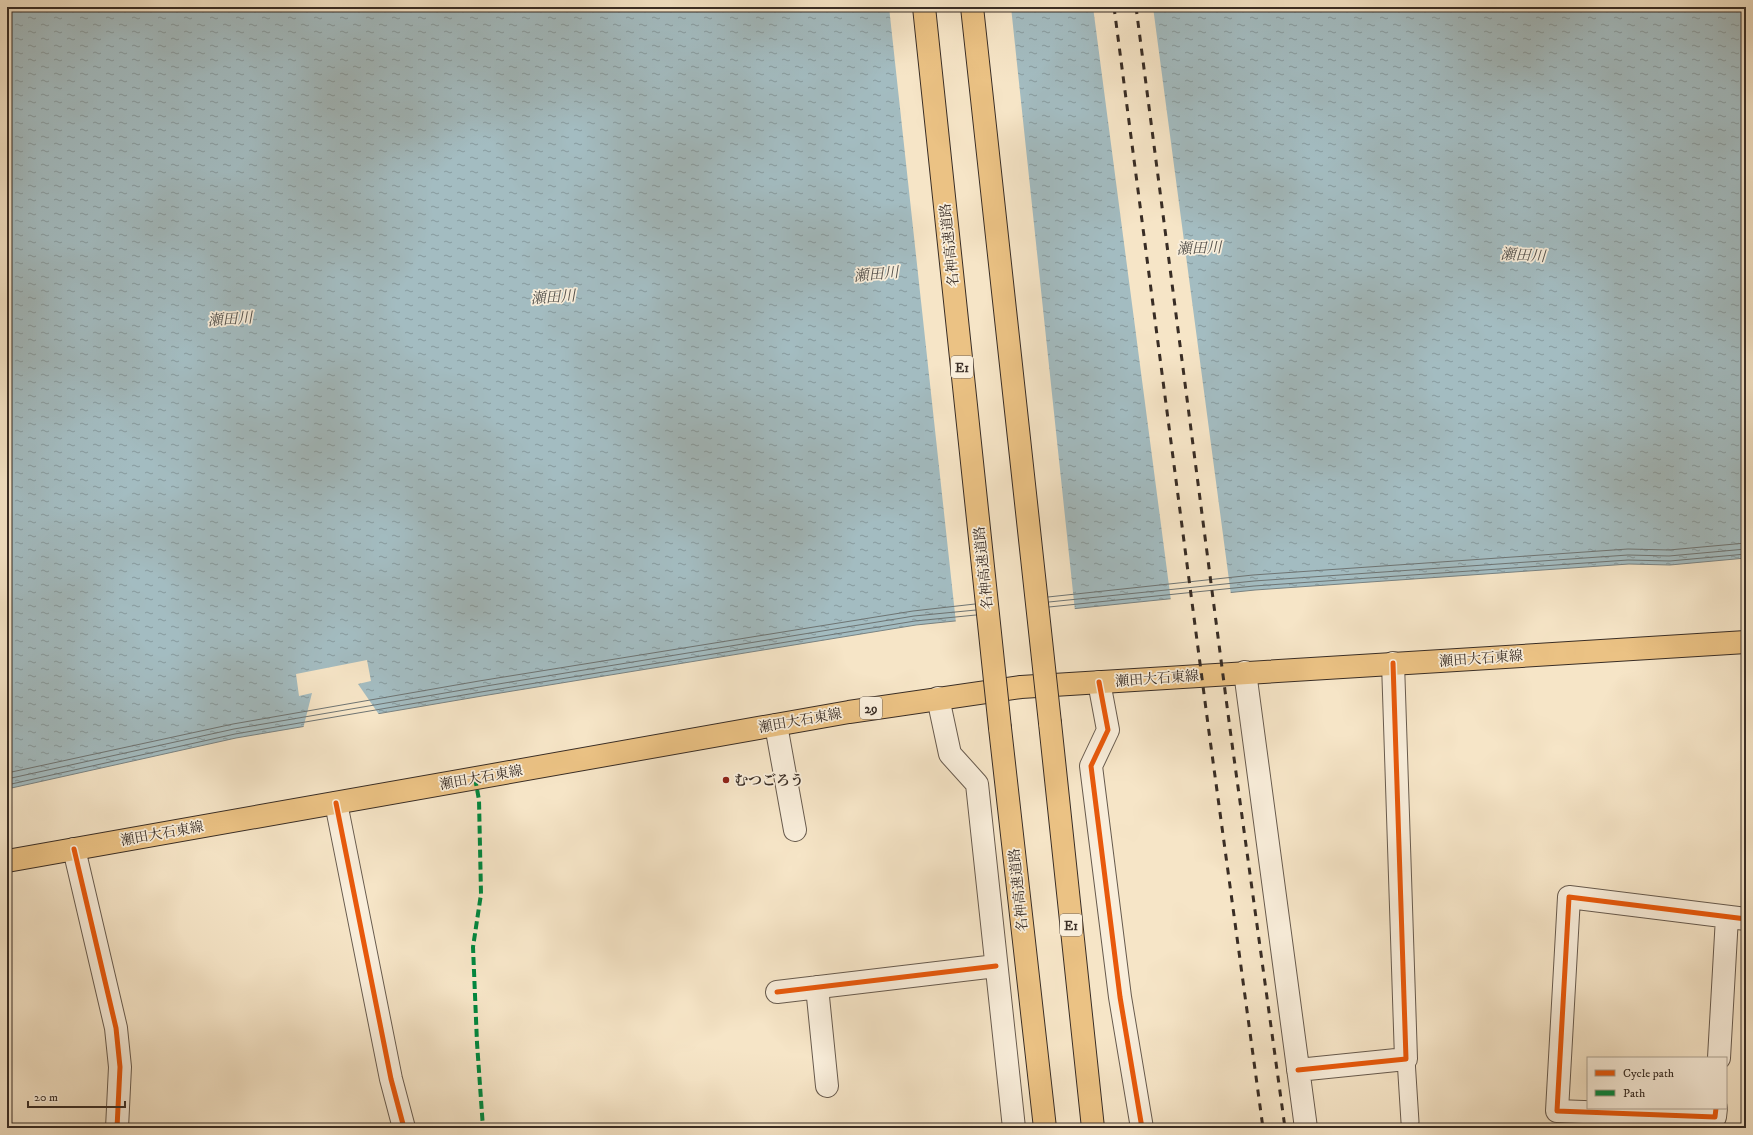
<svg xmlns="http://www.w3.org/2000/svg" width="1753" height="1135" font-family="'IM FELL DW Pica','Noto Serif JP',serif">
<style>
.water{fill:url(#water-ripples);stroke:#798383}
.pier{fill:#f6e5c7}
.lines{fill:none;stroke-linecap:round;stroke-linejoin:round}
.shore{stroke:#6e7473;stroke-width:1}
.lane-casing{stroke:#685b4e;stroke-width:19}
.street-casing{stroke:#685b4e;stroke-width:24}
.primary-casing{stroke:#392d25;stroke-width:24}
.highway-casing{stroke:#392d25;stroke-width:24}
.lane{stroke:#f9eedb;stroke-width:17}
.street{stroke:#f9eedb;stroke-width:22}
.primary{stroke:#ebc284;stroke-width:22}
.highway{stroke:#ebc284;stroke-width:22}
.rail{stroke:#392d25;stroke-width:3;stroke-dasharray:7 7;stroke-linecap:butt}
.highway-bridge-casing{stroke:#392d25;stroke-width:24;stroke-linecap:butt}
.highway-bridge{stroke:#ebc284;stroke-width:22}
.quiet{stroke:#00873e;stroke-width:4;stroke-dasharray:8 4;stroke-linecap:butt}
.cycleway-casing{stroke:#f9eedb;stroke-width:8}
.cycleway{stroke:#e8590c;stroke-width:5}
.poi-dot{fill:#8f2418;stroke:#f9eedb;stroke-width:1.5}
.labels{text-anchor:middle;stroke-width:3.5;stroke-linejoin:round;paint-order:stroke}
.shield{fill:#f9eedb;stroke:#73675c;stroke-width:1}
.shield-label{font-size:13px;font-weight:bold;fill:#392d25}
.street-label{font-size:14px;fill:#392d25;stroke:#f9eedb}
.poi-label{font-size:14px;font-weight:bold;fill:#392d25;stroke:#f9eedb;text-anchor:start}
.water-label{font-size:15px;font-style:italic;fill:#54514c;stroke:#f9eedb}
</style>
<defs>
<pattern id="water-ripples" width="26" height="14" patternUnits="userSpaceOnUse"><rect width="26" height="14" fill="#a3bcc1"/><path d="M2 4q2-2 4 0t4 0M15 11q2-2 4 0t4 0" fill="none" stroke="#86999d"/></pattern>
</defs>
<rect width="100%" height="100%" fill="#f6e5c7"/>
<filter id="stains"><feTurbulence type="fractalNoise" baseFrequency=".005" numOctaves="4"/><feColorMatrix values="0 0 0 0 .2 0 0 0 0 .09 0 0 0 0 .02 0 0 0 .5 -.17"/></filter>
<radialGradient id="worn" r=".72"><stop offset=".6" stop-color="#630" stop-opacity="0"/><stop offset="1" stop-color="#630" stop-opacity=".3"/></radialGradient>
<path class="water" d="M7,7h1739v551l-76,7 -41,-1 -374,26 -339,35 -434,71 -246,42 -229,51z"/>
<path class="pier" d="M889,7h122l64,604 -119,12z
M1093,7h60l78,588 -60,6z
M367,660l4,21 -13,3 22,32 -77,13 9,-36 -13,3 -3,-22z"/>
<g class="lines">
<path class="shore" d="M1048,597l205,-22 375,-26 41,1 77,-7
M1049,602l205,-21 374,-26 41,1 77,-7
M1049,607l205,-21 374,-26 42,1 76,-7
M7,773l226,-49 246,-43 434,-70 62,-7
M7,779l227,-50 246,-42 434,-71 62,-6
M7,785l228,-51 246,-42 434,-71 61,-6"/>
<defs>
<path id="lane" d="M1406,1059l4,63"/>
<path id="street" d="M1245,672l61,456
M1099,682l9,48 -17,36 29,231 22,131
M938,698l12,56 27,30 37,344
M776,725l19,105
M336,803l55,276 13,49
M74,849l42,179 4,39 -3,61
M817,987l10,99
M777,992l219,-26
M1719,1058l8,-141
M1298,1070l108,-11 -13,-396
M1716,1108l-1,9 -158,-6 12,-214 177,22"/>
<path id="primary" d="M7,861l842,-149 172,-25 725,-45"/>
<path id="highway" d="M1050,723l43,405
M1000,728l45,400"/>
</defs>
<use href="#lane" class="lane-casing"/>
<use href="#street" class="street-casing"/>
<use href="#primary" class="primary-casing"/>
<use href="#highway" class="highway-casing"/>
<use href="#lane" class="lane"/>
<use href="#street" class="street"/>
<use href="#primary" class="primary"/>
<use href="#highway" class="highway"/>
<path class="rail" d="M1114,7l95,725 54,396
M1136,7l94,722 55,399"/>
<defs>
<path id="highway-bridge" d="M924,7l76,721
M972,7l78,716"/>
</defs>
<use href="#highway-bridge" class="highway-bridge-casing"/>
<use href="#highway-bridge" class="highway-bridge"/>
<path class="quiet" d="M475,778l4,22 2,94 -8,53 4,96 6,85"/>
<defs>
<path id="cycleway" d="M1099,682l9,48 -17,36 29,231 22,131
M336,803l55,276 13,49
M74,849l42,179 4,39 -3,61
M777,992l219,-26
M1298,1070l108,-11 -13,-396
M1716,1108l-1,9 -158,-6 12,-214 177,22"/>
</defs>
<use href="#cycleway" class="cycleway-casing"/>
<use href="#cycleway" class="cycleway"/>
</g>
<circle class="poi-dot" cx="726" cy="780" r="4"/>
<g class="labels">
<g class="shield">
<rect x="951" y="356" width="22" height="22" rx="3"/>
<rect x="860" y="697" width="22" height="22" rx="3"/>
<rect x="1060" y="914" width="22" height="22" rx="3"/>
</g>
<g class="shield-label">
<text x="962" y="372">E1</text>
<text x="871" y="713">29</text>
<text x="1071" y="930">E1</text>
</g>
<g class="street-label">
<text transform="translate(949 245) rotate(-96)" y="5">名神高速道路</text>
<text transform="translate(983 568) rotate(-96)" y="5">名神高速道路</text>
<text transform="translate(1481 658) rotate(-4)" y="5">瀬田大石東線</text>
<text transform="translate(1157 678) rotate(-4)" y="5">瀬田大石東線</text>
<text transform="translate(800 720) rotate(-10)" y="5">瀬田大石東線</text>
<text transform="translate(481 777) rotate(-10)" y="5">瀬田大石東線</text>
<text transform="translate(162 833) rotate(-10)" y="5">瀬田大石東線</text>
<text transform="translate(1018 890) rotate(-96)" y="5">名神高速道路</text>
</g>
<g class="poi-label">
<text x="734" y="785">むつごろう</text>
</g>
<g class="water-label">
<text transform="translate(1199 248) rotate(-2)" y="5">瀬田川</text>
<text transform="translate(1523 255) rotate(3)" y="5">瀬田川</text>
<text transform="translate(876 274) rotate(-5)" y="5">瀬田川</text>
<text transform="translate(553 297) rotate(-4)" y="5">瀬田川</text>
<text transform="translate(230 319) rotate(-4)" y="5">瀬田川</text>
</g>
</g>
<rect width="1753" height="1135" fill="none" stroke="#f6e5c7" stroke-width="24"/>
<rect x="8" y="8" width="1737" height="1119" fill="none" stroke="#392d25" stroke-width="2"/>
<rect x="12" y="12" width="1729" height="1111" fill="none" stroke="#392d25"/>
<rect x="1587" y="1057" width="140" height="52" fill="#f9eedb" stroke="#aca192"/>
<rect x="1595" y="1070" width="20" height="6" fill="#e8590c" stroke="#aca192"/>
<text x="1623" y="1077" font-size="12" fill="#392d25">Cycle path</text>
<rect x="1595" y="1090" width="20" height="6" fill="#00873e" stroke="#aca192"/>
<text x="1623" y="1097" font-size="12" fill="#392d25">Path</text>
<path d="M28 1101v6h97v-6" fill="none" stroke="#392d25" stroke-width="2"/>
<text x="34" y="1101" font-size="12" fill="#392d25" stroke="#f9eedb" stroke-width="3" paint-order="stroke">20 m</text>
<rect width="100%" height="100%" filter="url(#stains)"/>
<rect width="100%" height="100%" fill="url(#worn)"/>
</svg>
